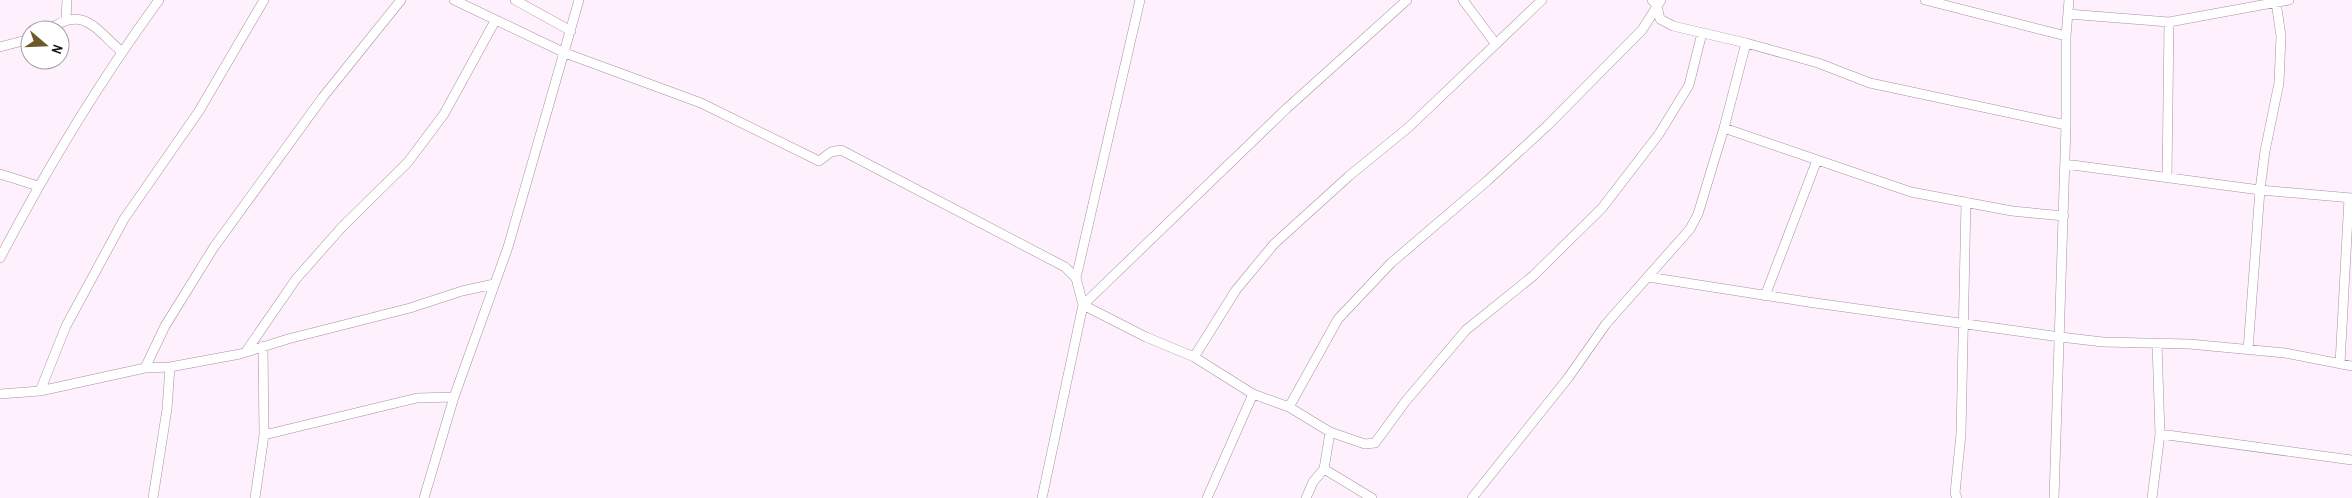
<svg xmlns="http://www.w3.org/2000/svg" width="2352" height="498" font-family="'Archivo Narrow',sans-serif">
<style>
.lines{fill:none;stroke-linecap:round;stroke-linejoin:round}
.street-casing{stroke:#a591a4;stroke-width:10}
.street{stroke:#fff;stroke-width:9}
</style>
<rect width="100%" height="100%" fill="#fef0fd"/>
<g class="lines">
<defs>
<path id="street" d="M454,0l111,53 136,50 118,58 12,-9 10,-2 224,117 11,11 7,27 -41,193
M515,0l56,31
M1463,0l32,43
M1925,0l141,36
M2068,14l101,8 120,-22
M66,20l1,-20
M48,30c36,-25 46,-2 73,21
M1746,43l72,20 52,20 196,42
M0,47l30,-8
M1724,128l187,64 101,19 52,5
M2065,164l195,26 92,8
M0,174l35,11
M2167,177l2,-155
M0,258c47,-90 99,-176 159,-258
M1648,277l160,25 252,35 43,5 86,2 96,9 67,13
M1076,278l64,-278
M1765,296l52,-136
M1083,305l203,-196 121,-109
M1083,305l63,32 48,20 59,37 36,13 41,25 -6,37 48,29
M247,350l49,-71 46,-52 66,-65 36,-48 51,-93
M2248,350l12,-160 5,-39 14,-68 2,-47 -5,-34
M1194,357l42,-67 38,-46 75,-68 60,-49 133,-127
M2340,364l9,-166
M145,368l20,-42 49,-79 109,-150 78,-97
M40,391l26,-65 58,-107 75,-108 65,-111
M0,394l40,-3 105,-23 25,-1 70,-13 48,-15 122,-31 52,-17 32,-7
M1289,407l49,-88 53,-56 96,-82 60,-55 95,-96 19,-30
M1330,432l35,12 10,-1 30,-41 61,-72 67,-54 69,-68 57,-74 30,-49 13,-52
M2160,434l192,26
M264,435l153,-37 37,-1
M153,498l14,-89 3,-42
M255,498l9,-63 -1,-89
M424,498l30,-101 54,-150 71,-247
M1207,498l46,-104
M1306,498l7,-16 11,-13
M1472,498l96,-120 38,-54 84,-95 8,-15 26,-86 22,-85 -73,-17 -13,-7 -3,-13 -5,-6
M1957,498l-2,-5 6,-59 5,-232
M2054,498l12,-373v-89l3,-36
M2152,498l8,-64 -3,-91"/>
</defs>
<use href="#street" class="street-casing"/>
<use href="#street" class="street"/>
</g>
<g transform="translate(45 45) rotate(109)"><circle r="24" fill="#ffffff" stroke="#a3a0a3"/>
<path d="M0-4L9 19L0 12L-9 19Z" fill="#6c5927"/>
<text y="-8" font-size="14" font-weight="bold" text-anchor="middle" fill="#191118">N</text>
</g>
</svg>
